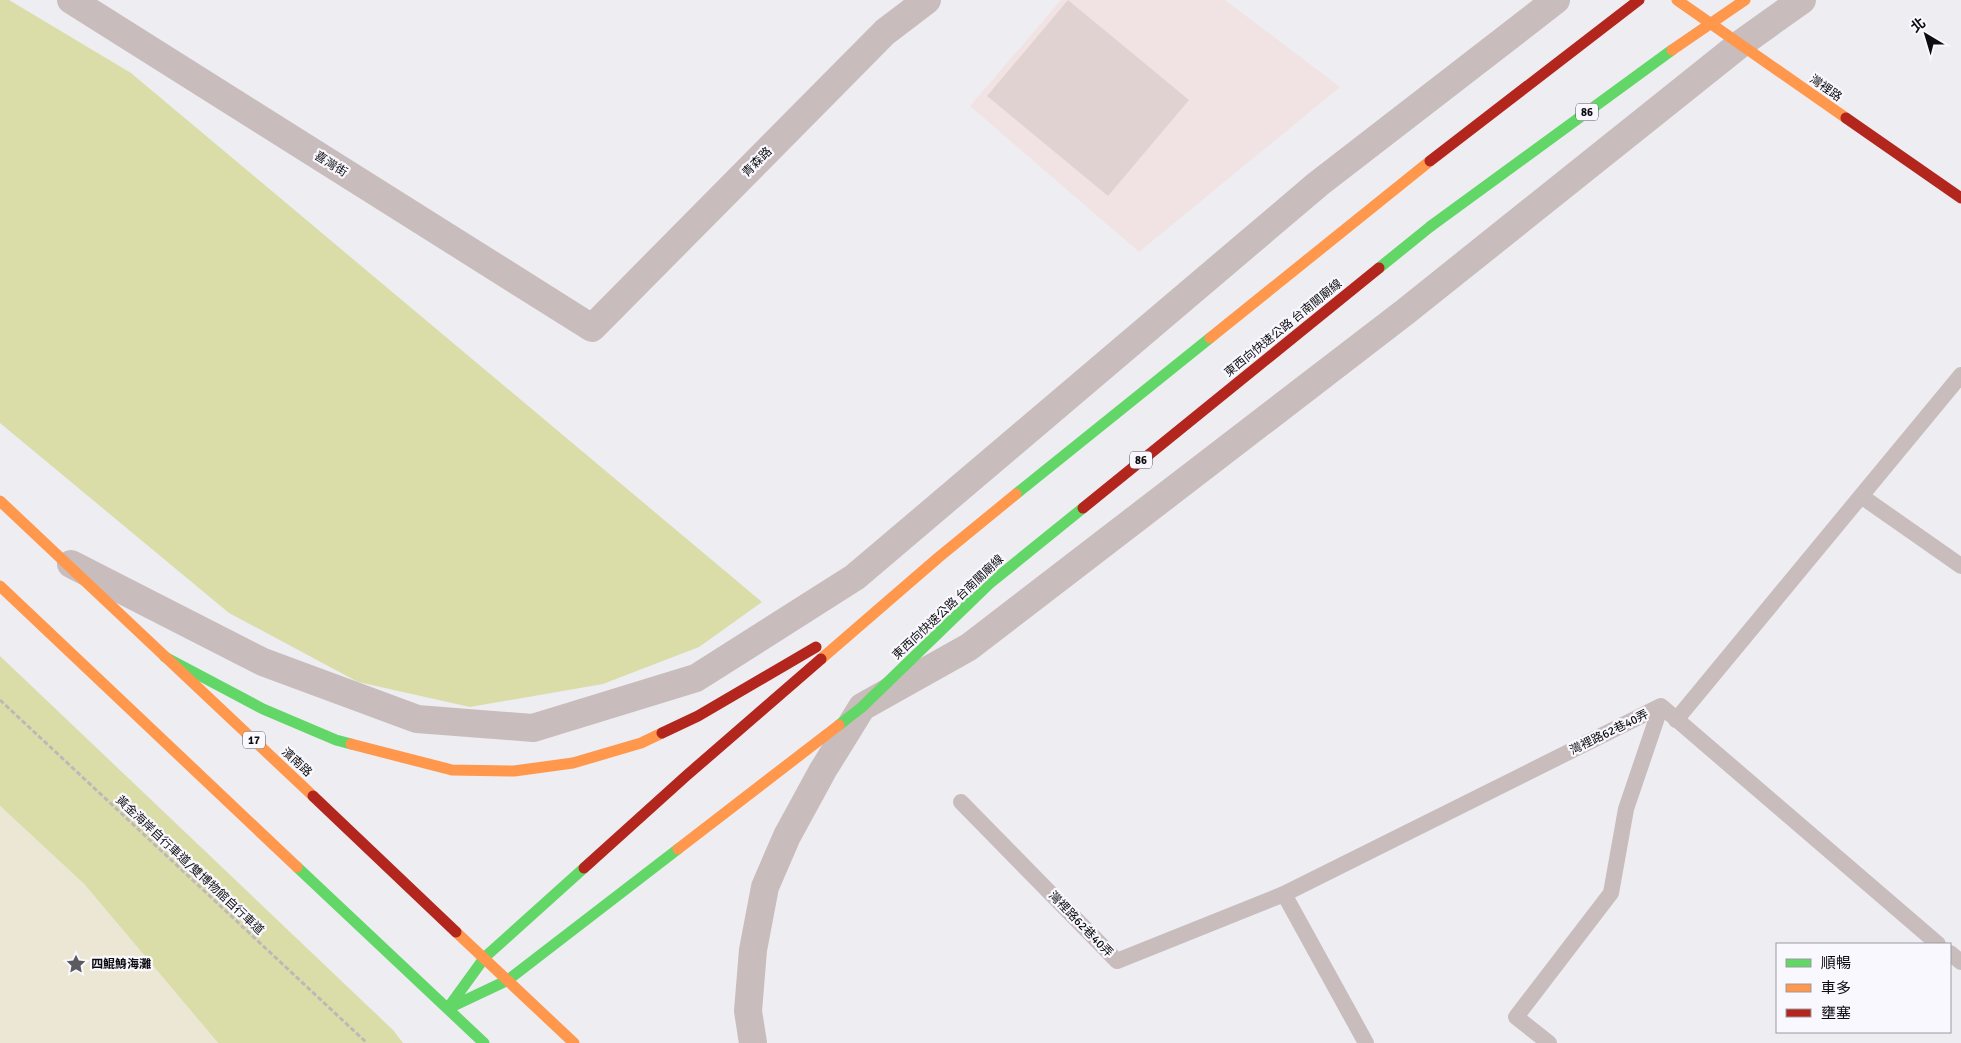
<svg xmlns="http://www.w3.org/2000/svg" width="1961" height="1043" font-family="Signika,'Noto Sans TC',sans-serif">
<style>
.industrial{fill:#f1e3e3}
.green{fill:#dbdda9}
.sand{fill:#ece7d5}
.building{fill:#e1d2d2}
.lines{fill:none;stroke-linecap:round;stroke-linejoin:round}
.path{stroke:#bfb7b8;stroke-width:3;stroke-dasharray:5 2.5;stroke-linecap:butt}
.lane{stroke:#c9bcbc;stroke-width:16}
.street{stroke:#c9bcbc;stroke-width:28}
.fast{stroke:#63d668;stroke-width:11}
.slow{stroke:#ff974d;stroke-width:11}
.jam{stroke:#b3261e;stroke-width:11}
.fast-bridge{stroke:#63d668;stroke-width:11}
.slow-bridge{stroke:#ff974d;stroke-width:11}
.labels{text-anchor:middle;stroke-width:4.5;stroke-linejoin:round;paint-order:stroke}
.shield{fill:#f9f8fe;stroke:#545457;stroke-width:1}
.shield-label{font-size:11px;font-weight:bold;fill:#0d0d10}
.street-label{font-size:12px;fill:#0d0d10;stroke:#f9f8fe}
.poi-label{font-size:12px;font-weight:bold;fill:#0d0d10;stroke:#f9f8fe;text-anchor:start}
</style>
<rect width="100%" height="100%" fill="#ededf2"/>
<path class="industrial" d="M1061,0h164l115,87 -201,165 -169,-146z"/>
<path class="green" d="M0,0h9l122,73 631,529 -63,45 -96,37 -133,23 -112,-25 -129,-69 -229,-190z
M0,656l393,374 10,13h-185l-134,-159 -84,-78z"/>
<path class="sand" d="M0,806l84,78 134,159h-218z"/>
<path class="building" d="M1068,0l121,100 -81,96 -121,-100z"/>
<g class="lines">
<path class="path" d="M0,700l367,343"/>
<path class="lane" d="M1861,496l100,70
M1676,720l285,-345
M961,802l156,159 167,-67 377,-188 277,238
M1284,894l82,149
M1950,953l11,9
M1549,1043l-33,-26 95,-124 15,-84 35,-103"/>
<path class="street" d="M71,0l521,328 293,-296 42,-32
M71,564l192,98 154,57 116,9 163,-50 159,-101 463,-393 238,-184
M753,1043l-5,-32 5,-61 12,-63 22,-51 36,-66 39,-63 107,-60 436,-335 334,-267 63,-45"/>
<path class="fast" d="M1379,268l52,-42
M1016,494l194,-156
M165,657l98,52 73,31 15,4
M839,725l23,-18 127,-123 94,-76
M297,867l187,176
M451,1007l57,-27 170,-131
M448,1008l37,-51 99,-89"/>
<path class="slow" d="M1677,0l169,118
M1210,338l220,-177
M0,501l313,295
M0,586l297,281
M821,659l118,-102 77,-63
M351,744l101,26 62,1 59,-8 68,-20 21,-10
M678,849l161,-124
M456,932l118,111"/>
<path class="jam" d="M1846,118l115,80
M1430,161l209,-161
M1083,508l296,-240
M662,733l36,-17 118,-69
M313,796l143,136
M584,868l102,-92 135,-117"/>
<path class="fast-bridge" d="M1431,226l241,-176"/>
<path class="slow-bridge" d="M1672,50l73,-50"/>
</g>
<defs>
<symbol id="sight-bare" viewBox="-9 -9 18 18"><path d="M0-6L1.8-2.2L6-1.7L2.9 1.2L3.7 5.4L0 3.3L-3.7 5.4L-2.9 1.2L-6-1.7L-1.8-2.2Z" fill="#5b5b5f" stroke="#f9f8fe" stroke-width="2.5" paint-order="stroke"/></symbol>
</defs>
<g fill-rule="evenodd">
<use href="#sight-bare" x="62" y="950" width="28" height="28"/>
</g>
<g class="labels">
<g class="shield">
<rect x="1576" y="103.5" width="22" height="17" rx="4"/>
<rect x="1130" y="451.5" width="22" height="17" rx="4"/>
<rect x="243" y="731.5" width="22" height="17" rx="4"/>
</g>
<g class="shield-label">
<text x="1587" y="116">86</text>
<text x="1141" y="464">86</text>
<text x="254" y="744">17</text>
</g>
<g class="street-label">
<text transform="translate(1826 88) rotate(35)" y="4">灣裡路</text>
<text transform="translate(757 162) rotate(-45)" y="4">青森路</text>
<text transform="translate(331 164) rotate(32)" y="4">喜灣街</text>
<text transform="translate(1283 328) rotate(-39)" y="4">東西向快速公路 台南關廟線</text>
<text transform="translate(948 607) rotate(-43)" y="4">東西向快速公路 台南關廟線</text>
<text transform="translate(1609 732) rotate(-26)" y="4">灣裡路62巷40弄</text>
<text transform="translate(297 762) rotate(43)" y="4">濱南路</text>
<text transform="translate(190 865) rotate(43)" y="4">黃金海岸自行車道/雙博物館自行車道</text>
<text transform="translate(1081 924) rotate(46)" y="4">灣裡路62巷40弄</text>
</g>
<g class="poi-label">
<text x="91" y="968">四鯤鯓海灘</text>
</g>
</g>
<rect x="1776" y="943" width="175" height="90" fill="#f9f8fe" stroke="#9b9a9f"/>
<rect x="1786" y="959" width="25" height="8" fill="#63d668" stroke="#9b9a9f"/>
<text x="1821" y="968" font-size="15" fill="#0d0d10">順暢</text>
<rect x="1786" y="984" width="25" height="8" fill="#ff974d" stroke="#9b9a9f"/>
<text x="1821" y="993" font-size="15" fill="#0d0d10">車多</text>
<rect x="1786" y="1009" width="25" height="8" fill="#b3261e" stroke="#9b9a9f"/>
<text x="1821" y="1018" font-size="15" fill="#0d0d10">壅塞</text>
<g transform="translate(1926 35) rotate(322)" stroke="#f9f8fe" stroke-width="4" paint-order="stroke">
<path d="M0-4L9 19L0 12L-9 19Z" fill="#0d0d10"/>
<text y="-8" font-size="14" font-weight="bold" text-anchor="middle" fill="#0d0d10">北</text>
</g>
</svg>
